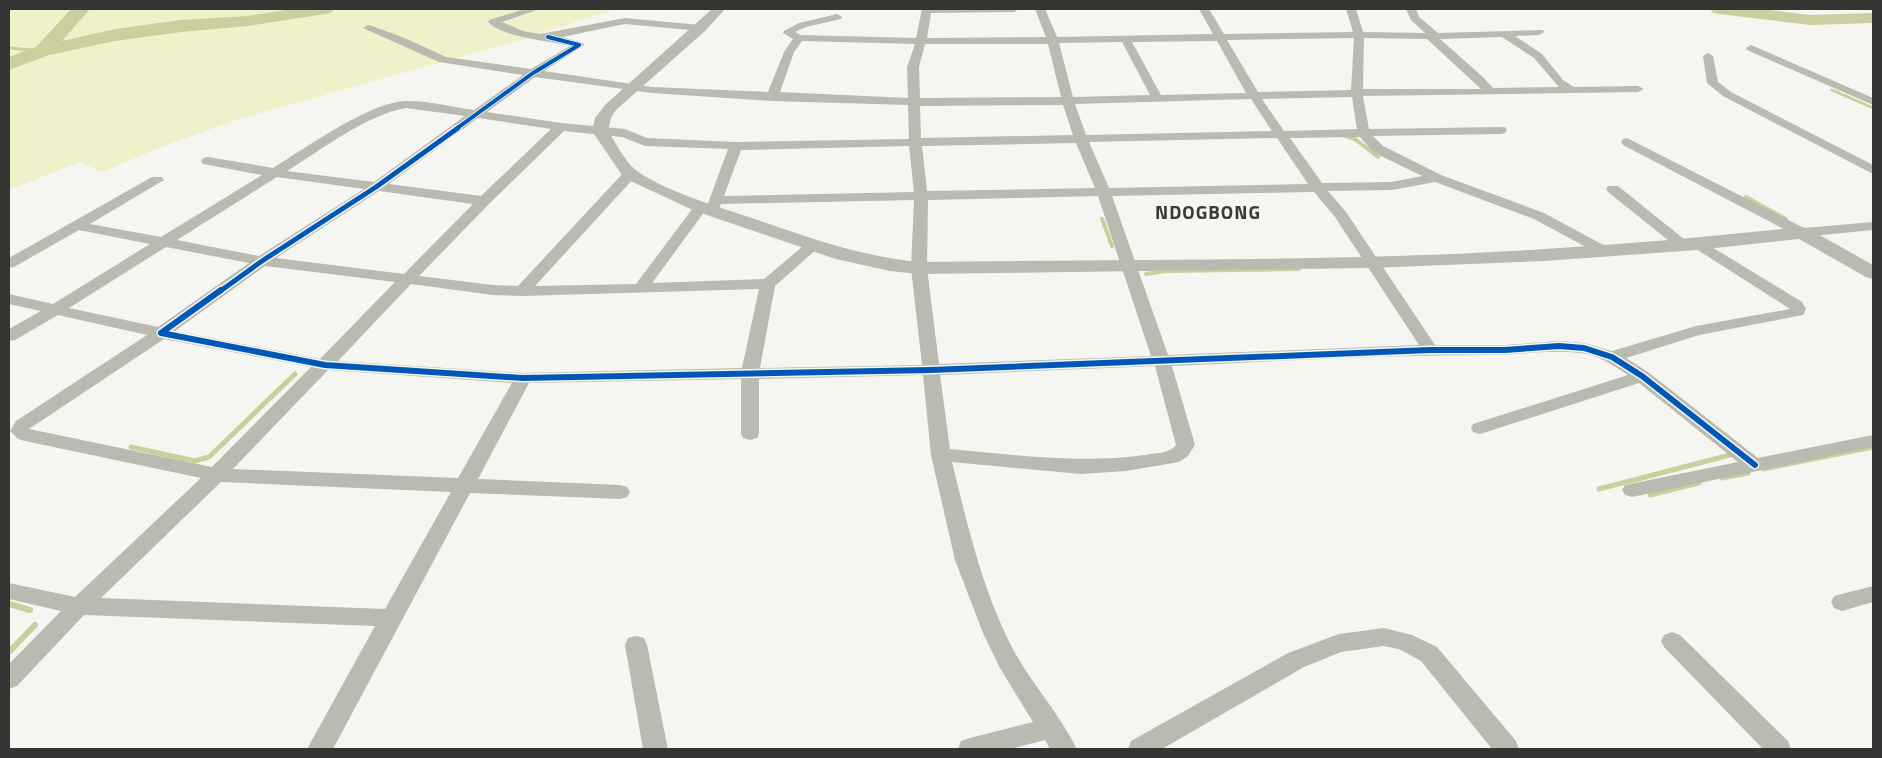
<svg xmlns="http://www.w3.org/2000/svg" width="1882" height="758" font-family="'Titillium Web',sans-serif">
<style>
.green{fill:#f0f0ca}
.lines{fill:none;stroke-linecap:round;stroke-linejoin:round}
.stream-far3{stroke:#cdce9d;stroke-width:3}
.stream-far2{stroke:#cdce9d;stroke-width:4}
.stream-far1{stroke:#cdce9d;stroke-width:5}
.stream{stroke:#cdce9d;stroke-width:6}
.river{fill:#cdce9d;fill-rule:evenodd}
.minor{fill:#b9bab0;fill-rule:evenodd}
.major{fill:#babab1;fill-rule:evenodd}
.cycleway-far2-casing{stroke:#f6f7f1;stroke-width:5.5}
.cycleway-far1-casing{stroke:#f6f7f1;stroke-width:8}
.cycleway-casing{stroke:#f6f7f1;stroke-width:9}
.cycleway-far2{stroke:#0057b8;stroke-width:4}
.cycleway-far1{stroke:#0057b8;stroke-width:5}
.cycleway{stroke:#0057b8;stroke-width:6}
.labels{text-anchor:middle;stroke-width:5;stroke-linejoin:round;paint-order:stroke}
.district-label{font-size:19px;font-weight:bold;letter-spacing:1px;fill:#393935;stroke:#f6f7f1}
</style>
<rect width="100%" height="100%" fill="#f5f6f2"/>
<path class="green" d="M9,9h607l-99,32 -275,77 -70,25 -71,29 -21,-10 -71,28z"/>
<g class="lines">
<path class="stream-far3" d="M9,48l34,3
M1832,90l41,18"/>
<path class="stream-far2" d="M1346,136l9,3 23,18
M1746,197l40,22
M1102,219l10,27
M1146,274l20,-3 133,-2"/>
<path class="stream-far1" d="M131,447l64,14 14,-4 86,-83
M1763,469l110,-22
M1722,478l26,-5
M1599,489l135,-35
M1650,495l49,-12"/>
<path class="stream" d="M9,604l21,6
M9,652l26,-27"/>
<path class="river" d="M71,9h19l-28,32 53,-12 66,-9 67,-4 44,-7h42l-3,4 -6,1 -77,12 -67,6 -66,9 -66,14 -40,15v-13l27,-10z
M1710,9h52l48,6 63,-2v10l-63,2 -91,-11 -6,-1z"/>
<path class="minor" d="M525,9h14l-37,13 21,9 17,3 85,-16 75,7 5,3 -5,3 -75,-7 -63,13 21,6 1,2 -40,26 108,16 116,5 16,-40 9,-13 -10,-6 1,-2 15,-8 38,-9 5,3 -1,2 -35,8 -11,5 6,3 115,3 6,-29h97l-5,3 -83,1 -4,25 119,-1 -11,-28h10l12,28 156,-3 -14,-25h10l15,25 129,-2 -7,-23h10l7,23 62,1 -14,-13 -5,-11h10l3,8 19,16 105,-3 1,2 -5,3 -24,1 27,18 21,26 11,7 64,-1 6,3 -6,3 -275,4 6,33 136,-2 2,3 -2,3 -4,1 -128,2 10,10 58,29 103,38 63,34 2,3 -2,3h-10l-63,-34 -99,-37 -43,8 -64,1 18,21 89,133h69l55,-4 25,2 28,8 84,-25 94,-17 -100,-64 -2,3h-10l-70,-56 -2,-3 2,-3h10l72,58 2,-3h10l100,61 4,7 -3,6 -104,20 -73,23 22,14 110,86 115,-23v12l-241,50 -7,-2 -3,-5 3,-5 113,-23 -99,-79 -159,51 -7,-2 -2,-4 2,-4 155,-49c-15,-10 -30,-20 -48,-22 -30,-4 -60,2 -90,2 -106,0 -212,6 -318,11l23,79 -7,11 -9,6 -53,9 -45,3 -129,-12c16,65 31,132 63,191 19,33 45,62 62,96h-27l-5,-9 -35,9h-52l3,-8 9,-3 63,-16 -33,-54 -17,-35 -28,-73 -24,-105 -8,-80 -164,4v55l-2,4 -7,2 -7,-2 -2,-4v-55l-212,4 -51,96 142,6 7,2 3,5 -3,5 -7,2 -150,-6 -137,256h-26l68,-123 -291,-11 -67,71 -8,3v-25l52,-53 -52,-12v-16l66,14 126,-119 -176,-37 -7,-2 -8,-8 6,-10 131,-86 -89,-20 -43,25 -6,1v-12l32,-18 -32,-7v-10l44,10 97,-60 -71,-14 -65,37 -5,1v-10l143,-81h10l2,3 -74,44 71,13 101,-62 -59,-11 -2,-3 2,-3 5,-1 65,11c31,-19 97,-66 132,-67 20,-1 49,6 69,9l49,-35 -84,-13 -76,-34 5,-3 4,1 35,13 39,18 85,12 39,-23c-22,-6 -66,-8 -82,-24l1,-2zM1502,37l32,21 25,29 -66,1 -9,-10 -44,-39zM1354,38l-3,52 -93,2 -31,-52zM1364,38l63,1 54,50h-118zM802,41l113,3 -8,23 1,31 -128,-6 14,-40zM1217,41l29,52 -85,2 -29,-53zM1122,42l28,53 -77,2 -14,-54zM925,44h123l13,53 -141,1 -1,-31zM535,77l117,16 120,8 136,4 1,34 -173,3 -89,-4 -22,-9 -64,-6 -74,-11zM1352,97l5,32 -73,2 -22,-32zM1251,99l21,32 -186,4 -11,-31zM1063,105l10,30 -152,3 -1,-32zM406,108l59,8 -91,66 -87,-11c34,-21 81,-57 119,-63zM478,118l73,11 -70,67 -92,-12zM564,131l58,6 23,9 83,3 -21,57 -6,-3 -5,1 -60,80 -101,2 100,-109 2,-3 -2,-3h-10l-107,115 -25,-1 -74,-9 70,-72zM1360,137l13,15 49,24 -30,6 -70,1 -32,-45zM1277,138l31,46 -199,4 -20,-46zM1076,143l19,45 -168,3 -5,-45zM909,146l5,46 -190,4 17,-46zM277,177l87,12 -105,67 -82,-16zM379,191l94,13 -69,70 -128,-16zM1314,192l21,25 84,128 -251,10 -56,-159zM1098,196l53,160 -212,8 -12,-96 1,-68zM914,200l-3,68 11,97 -162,3 15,-82 43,-38 2,-3 -2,-3h-10l-44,37 -112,4 53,-72 7,4 5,-1 4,-10zM166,247l83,16 -91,64 -89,-19zM265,266l130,16 -75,77 -145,-28zM411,284l82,11 29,1 237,-7 -17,79 -219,5 -185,-12zM164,339l147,28 -99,100 -183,-38zM1155,366l21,79c-7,9 -21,8 -31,10 -65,9 -130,0 -195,-6l-10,-74zM328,370l184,13 -54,95 -225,-9zM221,482l230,10 -66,117 -284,-11z
M1751,45l122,53v7l-126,-55 -1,-2z
M1708,53l5,3 5,26 13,10 142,73v9l-150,-78 -16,-13 -4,-27z
M1627,138l177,90 69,-6v8l-71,7 -5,-1 -174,-91 -2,-3 2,-3z
M1873,586v16l-31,9 -8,-3 -3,-6 3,-6z
M1384,628l28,7 25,12 79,94 3,8h-27l-71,-88 -22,-12 -15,-3 -43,6 -37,15 -142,82h-34l3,-8 157,-88 51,-19z
M1672,632l8,3 108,106 3,8h-28l-99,-102 -3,-6 3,-6z
M636,636l8,2 3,7 21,104h-25l-18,-104 3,-7z"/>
<path class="major" d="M712,9h13l-20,22 -89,79 -5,8 -3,13c8,12 17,31 29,40 29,20 75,34 109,45 59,20 111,40 173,46 209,-3 418,0 626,-13 86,-5 172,-13 257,-22l7,2 64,36v14l-7,-2 -67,-38 -102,11 -153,11 -173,7 -452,6 -29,-3 -54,-12 -141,-48 -71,-33 -32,-47 3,-13 11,-14z"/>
<defs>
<path id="cycleway-far2" d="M456,129l77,-56 46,-28 -31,-8"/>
<path id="cycleway-far1" d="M219,292l43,-31 114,-74 82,-59"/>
<path id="cycleway" d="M221,290l-60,43 164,32 198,13 408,-8 499,-20h74l55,-4 25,2 28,9 30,19 113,89"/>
</defs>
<use href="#cycleway-far2" class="cycleway-far2-casing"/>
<use href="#cycleway-far1" class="cycleway-far1-casing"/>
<use href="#cycleway" class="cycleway-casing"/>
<use href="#cycleway-far2" class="cycleway-far2"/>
<use href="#cycleway-far1" class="cycleway-far1"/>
<use href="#cycleway" class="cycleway"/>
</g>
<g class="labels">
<g class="district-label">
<text x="1208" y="219">NDOGBONG</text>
</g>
</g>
<rect width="1882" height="758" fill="none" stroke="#343432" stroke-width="20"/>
</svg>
